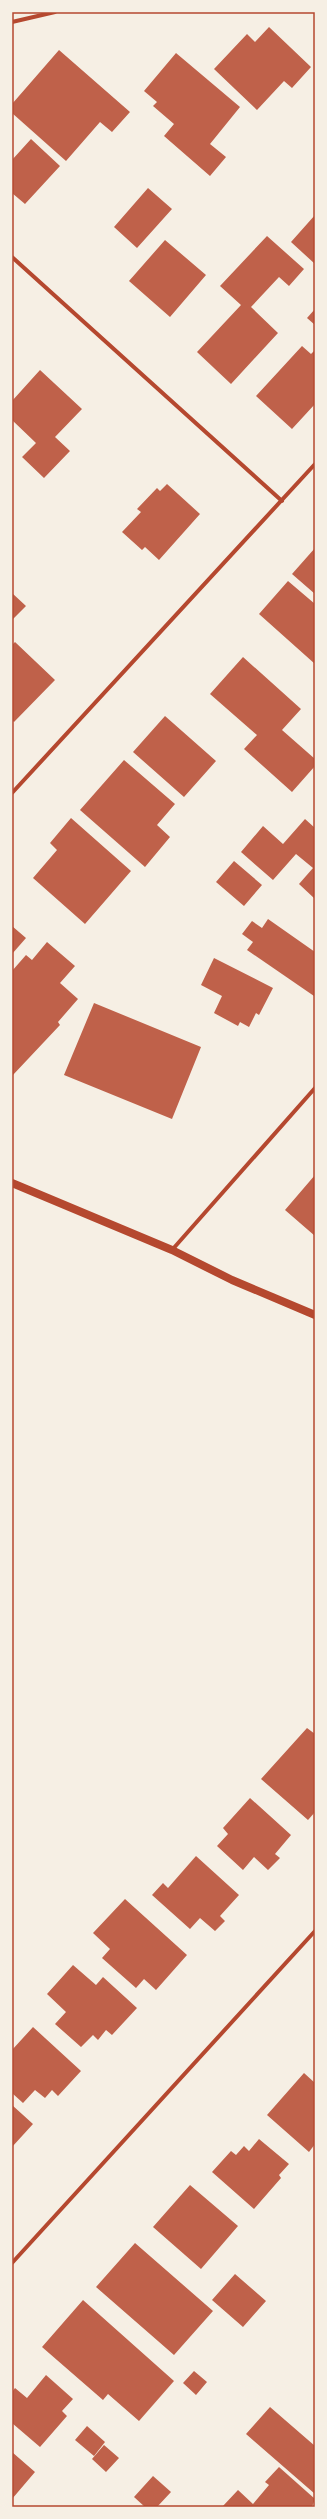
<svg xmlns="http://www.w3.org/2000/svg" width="327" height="2519" font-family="Poppins,sans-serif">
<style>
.building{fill:#bf614a}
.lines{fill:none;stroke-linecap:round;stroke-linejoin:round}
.minor{stroke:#b5482f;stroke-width:4}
.secondary{stroke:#b5482f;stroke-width:8}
.neatline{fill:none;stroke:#b5482f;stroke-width:1.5}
</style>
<rect width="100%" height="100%" fill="#f6efe4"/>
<path class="building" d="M269,27l42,40 -19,21 -8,-7 -27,29 -43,-41 33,-35 8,8z
M59,50l71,62 -18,20 -12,-10 -34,39 -54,-48v-9z
M176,53l64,54 -30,37 16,13 -16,19 -46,-40 10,-12 -21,-18 4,-4 -13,-11z
M31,139l29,27 -35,38 -13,-11v-33z
M148,188l24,21 -35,39 -23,-21z
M315,215v49l-24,-22z
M267,236l37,33 -15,17 -10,-9 -28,30 27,26 -47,51 -34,-32 44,-47 -21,-19z
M165,240l41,35 -36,42 -41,-36z
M315,309v16l-8,-7z
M302,346l9,8 4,-4v54l-23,25 -36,-33z
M40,370l42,39 -27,28 15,14 -26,27 -22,-21 14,-14 -24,-23v-19z
M167,484l33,30 -41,46 -14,-13 -3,3 -20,-18 19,-20 -4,-3 20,-21 3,3z
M315,548v46l-23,-20z
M288,581l27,23v60l-56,-50z
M12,593l14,13 -14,14z
M15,642l40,38 -41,42 -2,-2v-75z
M243,657l58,52 -19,21 33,29v7l-23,26 -48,-43 13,-14 -47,-41z
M165,716l51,45 -32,36 -51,-45z
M124,760l51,44 -18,21 13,12 -25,30 -65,-57z
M71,818l60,53 -46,53 -52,-46 24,-28 -7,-7z
M305,819l10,9v71l-16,-15 14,-16 -17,-14 -23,26 -32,-28 22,-26 20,18z
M234,861l28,24 -18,21 -28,-24z
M268,919l47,33 -1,44 -67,-46 6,-8 -11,-8 10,-13 10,7z
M12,926l14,12 -14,16z
M47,942l28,24 -15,17 18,16 -20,23 2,3 -48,51v-105l14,-16 6,5z
M214,958l59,30 -14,27 -3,-2 -7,14 -9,-5 -2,4 -24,-13 8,-17 -21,-11z
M94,1003l107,44 -29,72 -108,-44z
M315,1175v61l-30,-26z
M307,1728l8,6v78l-7,8 -47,-41z
M250,1798l41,37 -16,19 5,4 -12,12 -14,-13 -11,13 -26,-24 11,-12 -5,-6z
M196,1856l43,39 -19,21 5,5 -10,10 -15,-13 -10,11 -38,-34 11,-12 5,5z
M125,1899l62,56 -31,35 -12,-11 -8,9 -34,-30 8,-9 -17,-16z
M73,1965l23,20 7,-8 34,31 -25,27 -6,-5 -8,10 -5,-5 -12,12 -26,-23 11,-12 -19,-18z
M33,2027l48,44 -23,25 -6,-6 -7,8 -10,-8 -12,13 -11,-10v-43z
M304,2073l11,10v61l-6,8 -42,-37z
M12,2105l21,19 -21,23z
M259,2139l30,25 -10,11 2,3 -27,31 -42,-37 19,-21 5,4 8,-9 5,5z
M190,2185l48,41 -37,43 -48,-42z
M135,2243l78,68 -39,44 -78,-68z
M235,2274l31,27 -23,26 -31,-27z
M83,2300l91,81 -35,40 -31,-27 -5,6 -61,-53z
M194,2371l13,11 -11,13 -13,-12z
M46,2375l27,24 -11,12 5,5 -27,31 -28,-24v-31l3,-4 12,10z
M270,2407l45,39v48l-69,-60z
M87,2426l18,16 -11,14 -19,-16z
M104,2445l15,13 -13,14 -14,-13z
M12,2452l23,20 -23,27z
M279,2467l36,32 -3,8h-90l16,-17 15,14 16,-19 -4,-3z
M153,2476l18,16 -14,15h-12l-11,-10z"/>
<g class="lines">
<path class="minor" d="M12,22l43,-10
M12,257l270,244
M12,793l303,-329
M172,1250l143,-162
M12,2263l303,-332"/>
<path class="secondary" d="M12,1183l160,67 60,30 83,35"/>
</g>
<rect width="327" height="2519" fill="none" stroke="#f6efe4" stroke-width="26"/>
<rect x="13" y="13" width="301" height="2493" class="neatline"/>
</svg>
